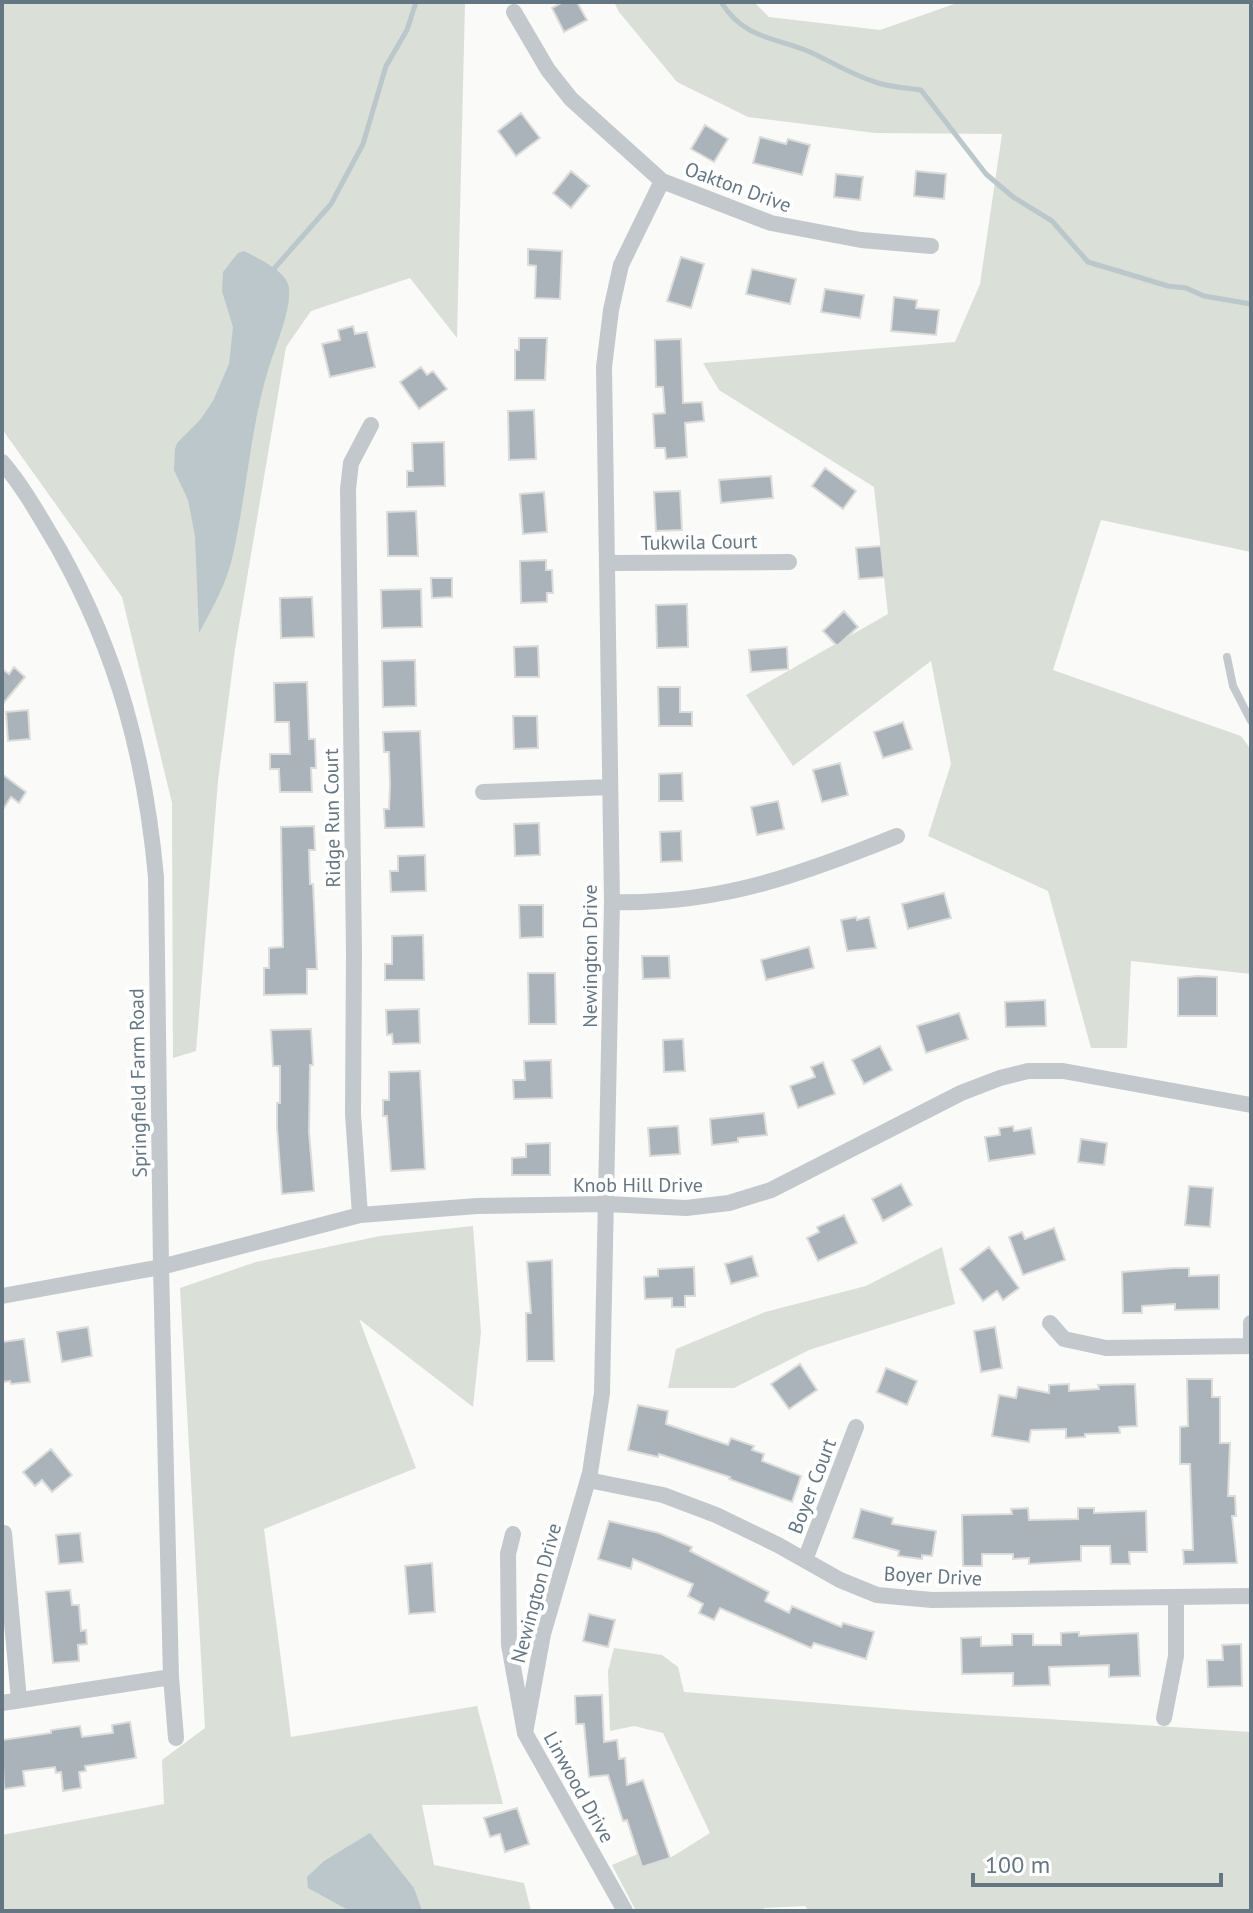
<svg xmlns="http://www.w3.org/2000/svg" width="1253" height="1913" font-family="'PT Sans',sans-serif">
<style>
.green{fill:#dadfd7}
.water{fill:#bbc7cb}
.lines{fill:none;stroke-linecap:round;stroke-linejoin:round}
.stream{stroke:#bbc7cb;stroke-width:5}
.building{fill:#aab3b9;stroke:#dcdcda;stroke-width:2}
.service{stroke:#c3c8cc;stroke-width:8}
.minor{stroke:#c3c8cc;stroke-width:16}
.labels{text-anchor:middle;stroke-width:8;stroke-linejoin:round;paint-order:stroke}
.street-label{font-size:20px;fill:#657683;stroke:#fff}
</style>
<rect width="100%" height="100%" fill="#fafaf8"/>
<path class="green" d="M2,2h463l-8,336 -47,-60 -99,33 -25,36 -51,302 -17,132 -22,270 -23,7 -1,-255 -50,-206 -120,-168z
M614,2h140l15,15 111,13 80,-28h291v550l-150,-32 -48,150 188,66 10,14v224l-120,-13 -4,87h-36l-43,-157 -120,-55 23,-72 -20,-103 -138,105 -47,-71 142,-81 -14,-127 -155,-97 -16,-27 252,-21 25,-58 22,-150 -127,-1 -127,-16 -71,-35 -58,-70z
M473,1226l8,106 -8,75 -114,-88 57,149 -152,61 27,208 186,-31 26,98 -81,1 12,60 90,18 7,28h-529v-76l162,-31 -2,-44 43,-32 -25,-440 76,-26 124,-26z
M942,1247l13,57 -146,46 -75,38h-66l8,-39 89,-37 101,-26z
M614,1648l48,7 16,12 6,25 236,19 331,21v179h-442l-4,-5 -41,2 1,3h-129l-24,-46 26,-11 4,13 28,-9 40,-25 -47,-100 -29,-7 -24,5 -2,-60z"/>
<path class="water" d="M244,251c13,7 39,18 44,33 6,20 -13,63 -19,83 -19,61 -22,125 -36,187 -6,29 -20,53 -34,79l-4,-97 -7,-36 -14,-30 1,-21 2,-6 23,-23 13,-19 16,-37 4,-37 -11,-36 1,-19 15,-19z
M370,1833l44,55 8,23h-72l-42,-23 -1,-11 17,-16z"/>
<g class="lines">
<path class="stream" d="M721,2c23,37 53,35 89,50 22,10 44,24 68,31 13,4 29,5 43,7l65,84 27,23 39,24 36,41 80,24 18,2 18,8 47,8
M272,271l59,-67 32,-60 23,-78 21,-36 9,-28"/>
</g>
<path class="building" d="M563,2h14l10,18 -23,12 -12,-24z
M521,113l19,25 -24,18 -18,-25z
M705,125l23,14 -14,23 -23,-13z
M760,137l26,7 2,-5 22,6 -8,30 -49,-12z
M571,171l18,15 -18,22 -18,-15z
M916,171l30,3 -2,25 -30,-3z
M836,174l27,3 -3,23 -26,-3z
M528,249l34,2 -2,48 -25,-1 1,-32 -8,-1z
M681,257l23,7 -13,44 -24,-7z
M752,269l44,10 -6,25 -44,-10z
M825,289l39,6 -4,23 -39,-6z
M894,297l23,3 -1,8 23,2 -3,25 -45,-4z
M353,326l2,8 12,-2 8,35 -45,10 -8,-33 18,-4 -2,-10z
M519,338h28l-2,42h-30v-30h4z
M681,339l2,64 19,-1 2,19 -19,2 2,34 -21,2 -1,-11h-10l-2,-34 12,-1 -2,-26h-7l-1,-47z
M421,367l6,8 6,-4 14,18 -28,20 -19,-27z
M534,410l2,49 -27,1 -1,-49z
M444,442l1,44 -38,1v-16h6l-1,-28z
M825,468l31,23 -13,18 -31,-23z
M771,476l2,22 -52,5 -2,-23z
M680,491l2,39 -26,1 -2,-39z
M544,492l3,40 -24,2 -3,-40z
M416,511l2,45h-30l-1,-44z
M881,546l3,31 -25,2 -3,-31z
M546,560v10h6l1,23h-6v9l-26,1 -1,-42z
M431,578h21v19l-20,1z
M421,589l1,38 -40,1 -1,-38z
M312,597l2,40 -33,1 -1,-40z
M687,604l1,43 -31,1 -1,-43z
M844,611l14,16 -21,19 -14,-15z
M538,646l1,31h-24l-1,-30z
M787,647l1,22 -37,3 -2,-22z
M415,660l1,46 -33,1 -1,-46z
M14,667l11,10 -23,28v-36l7,5z
M307,682l2,57h6l1,29h-5l1,24h-32l-1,-23h-9v-15h20l-1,-32h-14l-1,-39z
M658,687h22v25h12v14h-33z
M28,710l2,29 -22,2 -2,-29z
M513,716h24l1,32 -24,1z
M903,722l9,27 -29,9 -9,-26z
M420,731l4,96 -39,1 -1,-19h5l1,-24 -1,-33h-5l-1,-20z
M840,763l8,32 -26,7 -9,-32z
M682,773l1,28h-24v-27z
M2,774l24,18 -7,11 -8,-6 -9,14z
M778,801l6,28 -27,6 -6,-28z
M539,823l1,32 -25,1 -1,-32z
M314,826l1,24h-6l1,34h3l4,85h-10v25l-43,1v-27h5v-20l14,-1 -2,-120z
M681,831l1,30 -21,1 -1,-30z
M425,855l1,36 -35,1 -1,-21h8v-15z
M944,893l7,25 -43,11 -6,-25z
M519,905h24v32l-23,1z
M856,917l1,3 12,-3 7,31 -29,3 -6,-31z
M423,935l1,45h-39v-16h7v-28z
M809,947l5,21 -48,12 -5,-20z
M642,956h27l1,22 -27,1z
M528,973h27l1,51h-27z
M1197,976l20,1v39h-39v-38z
M1045,1000l1,26 -40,1 -1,-25z
M419,1009l1,34 -27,1 -1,-10 -5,1 -1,-25z
M959,1013l9,26 -42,14 -9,-27z
M311,1029l2,36h-3l-1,67 5,59 -32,3 -5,-67v-24h3v-37h-7l-2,-36z
M683,1039l2,32 -21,1 -1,-32z
M880,1046l12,24 -28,14 -12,-24z
M551,1060l1,38 -38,1 -1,-19h12l-1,-19z
M823,1062l12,32 -37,14 -8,-22 25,-9 -4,-10z
M420,1071l5,98 -34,2 -4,-55h-4v-16h6v-28z
M764,1113l3,22 -29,3v4l-26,3 -2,-26z
M678,1126l2,28 -30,2 -2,-28z
M1013,1126l1,5 17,-3 4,26 -46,7 -4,-24 15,-2 -1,-7z
M1081,1139l26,4 -3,22 -26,-3z
M550,1143v32h-38v-17l14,-1v-13z
M901,1184l11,21 -29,16 -11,-22z
M1189,1186l24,2 -3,39 -25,-2z
M844,1215l13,28 -39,18 -11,-23 12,-6 -2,-5z
M1054,1228l11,32 -42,15 -14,-38 13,-5 3,7z
M989,1247l30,41 -16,12 -6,-9 -14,10 -23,-32z
M752,1256l6,20 -27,8 -6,-20z
M552,1260l2,101h-27l-1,-48h5l-4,-51z
M694,1267l1,29h-10v11h-13v-9l-27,1 -1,-22 14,-1v-7z
M1174,1268h15v8l30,-1v34l-44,1v-6l-33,2v7h-19l-1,-41z
M88,1327l4,29 -30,6 -5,-30z
M995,1327l7,41 -21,4 -7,-41z
M24,1339l6,43 -19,2 -1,-3 -8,1v-40z
M800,1364l17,26 -28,19 -18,-25z
M886,1368l31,13 -10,24 -30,-13z
M1187,1379h25v18h8v46h10l-2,53h7l1,20h-4l5,47 -53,1 -1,-14h10l-3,-86h-10v-37l8,-1z
M1069,1384v7l30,-2 -1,-4 37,-1 2,42 -18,1 1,6 -35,1v3l-19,1v-9l-35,1 -2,12 -37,-6 7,-41 17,3 2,-11 31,6v-8z
M638,1405l30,6 -2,13 62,21 3,-7 23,8 -2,4 12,4 -2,7 39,15 -9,26 -63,-23 1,-2 -71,-23 -1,3 -30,-7z
M51,1449l21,26 -20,17 -10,-12 -7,6 -12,-14z
M1028,1508l1,12 49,-1v-11h16v5l52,-2 1,41h-18l1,12h-19l-1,-18h-29v15l-52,3v-6l-16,1v-5h-31v12h-19l-1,-51 50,-1 -1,-5z
M861,1509l32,9 -1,6 44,7 -4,25 -10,-1v4l-24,-3 1,-5 -46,-13z
M609,1521l50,12 33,14 -2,4 79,41 -4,9 24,12 3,-7 49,21 2,-4 31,9 -8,27 -52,-16 -3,5 -91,-40 -6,12 -15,-7 4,-9 -15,-8 5,-12 -60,-25 -2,10 -33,-10z
M80,1533l3,29 -24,2 -3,-29z
M432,1563l3,49 -26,2 -4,-48z
M70,1590l2,15h7l2,26 5,-1 1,14 -9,1 1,16 -26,2 -7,-71z
M589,1614l26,6 -7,27 -25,-6z
M1079,1632v4l59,-3 2,43 -31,1v-12l-60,2 1,18 -37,1v-13l-51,1 -1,-36 20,-1v9l31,-1v-11h21v11h28v-12z
M1241,1644l1,42 -34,1 -1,-27h16l-1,-15z
M602,1695l2,47 13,-2 2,19 6,-1 2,27 16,-5 27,78 -28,9 -15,-47 -4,1 -15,-46 -19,2 -5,-53h-8l-1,-28z
M130,1722l6,36 -51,8 1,5 -7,1 2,16 -18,3 -2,-19 -5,1 -1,-6 -32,4 2,15 -21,3 -2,-49 49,-7v-3l29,-4 2,11 31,-4 -1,-8z
M517,1808l12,36 -24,8 -5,-18 -10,3 -6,-19z"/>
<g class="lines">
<path class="service" d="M1227,657l6,29 18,35"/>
<path class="minor" d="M514,12l34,58 23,29 91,82 109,42 90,17 70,6
M2,462c23,27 39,57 57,87 59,106 86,208 97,328l5,390 10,410 5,61
M609,563l180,-1
M483,792l127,-5
M612,902c106,3 188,-27 285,-66
M360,1215l-7,-101 1,-162 -6,-463 3,-26 20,-38
M2,1296l159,-29 199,-52 117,-9 130,-2 79,4 43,-5 42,-13 190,-97 39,-15 28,-7h35l188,34
M1050,1323l14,16 42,9 145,-2
M1251,1323v18
M588,1480l75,15 53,20 62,30 62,35 37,15 55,5 319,-4
M4,1533l15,167
M513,1534l-5,20 1,91 16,88 100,178
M805,1560l51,-133
M2,1703l169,-26
M1164,1718l12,-62v-59
M525,1733l18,-99 47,-161 12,-80 10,-491 -8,-535 7,-57 10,-45 41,-84"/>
</g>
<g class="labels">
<g class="street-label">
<text transform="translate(738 187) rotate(20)" y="7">Oakton Drive</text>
<text transform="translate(699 542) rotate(-1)" y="7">Tukwila Court</text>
<text transform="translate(332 818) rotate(-91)" y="7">Ridge Run Court</text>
<text transform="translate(590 956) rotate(-90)" y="7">Newington Drive</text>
<text transform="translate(138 1083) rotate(-91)" y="7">Springfield Farm Road</text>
<text x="638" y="1192">Knob Hill Drive</text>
<text transform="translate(812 1486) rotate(-69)" y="7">Boyer Court</text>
<text transform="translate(933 1576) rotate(3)" y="7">Boyer Drive</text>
<text transform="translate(536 1593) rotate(-75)" y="7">Newington Drive</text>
<text transform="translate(579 1787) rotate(61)" y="7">Linwood Drive</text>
</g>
</g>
<rect width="1253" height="1913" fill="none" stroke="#657683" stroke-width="8"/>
<path d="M973 1873v12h248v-12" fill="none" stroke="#657683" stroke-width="4"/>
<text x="985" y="1873" font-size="24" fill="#657683" stroke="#ffffff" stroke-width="6" paint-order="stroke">100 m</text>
</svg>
